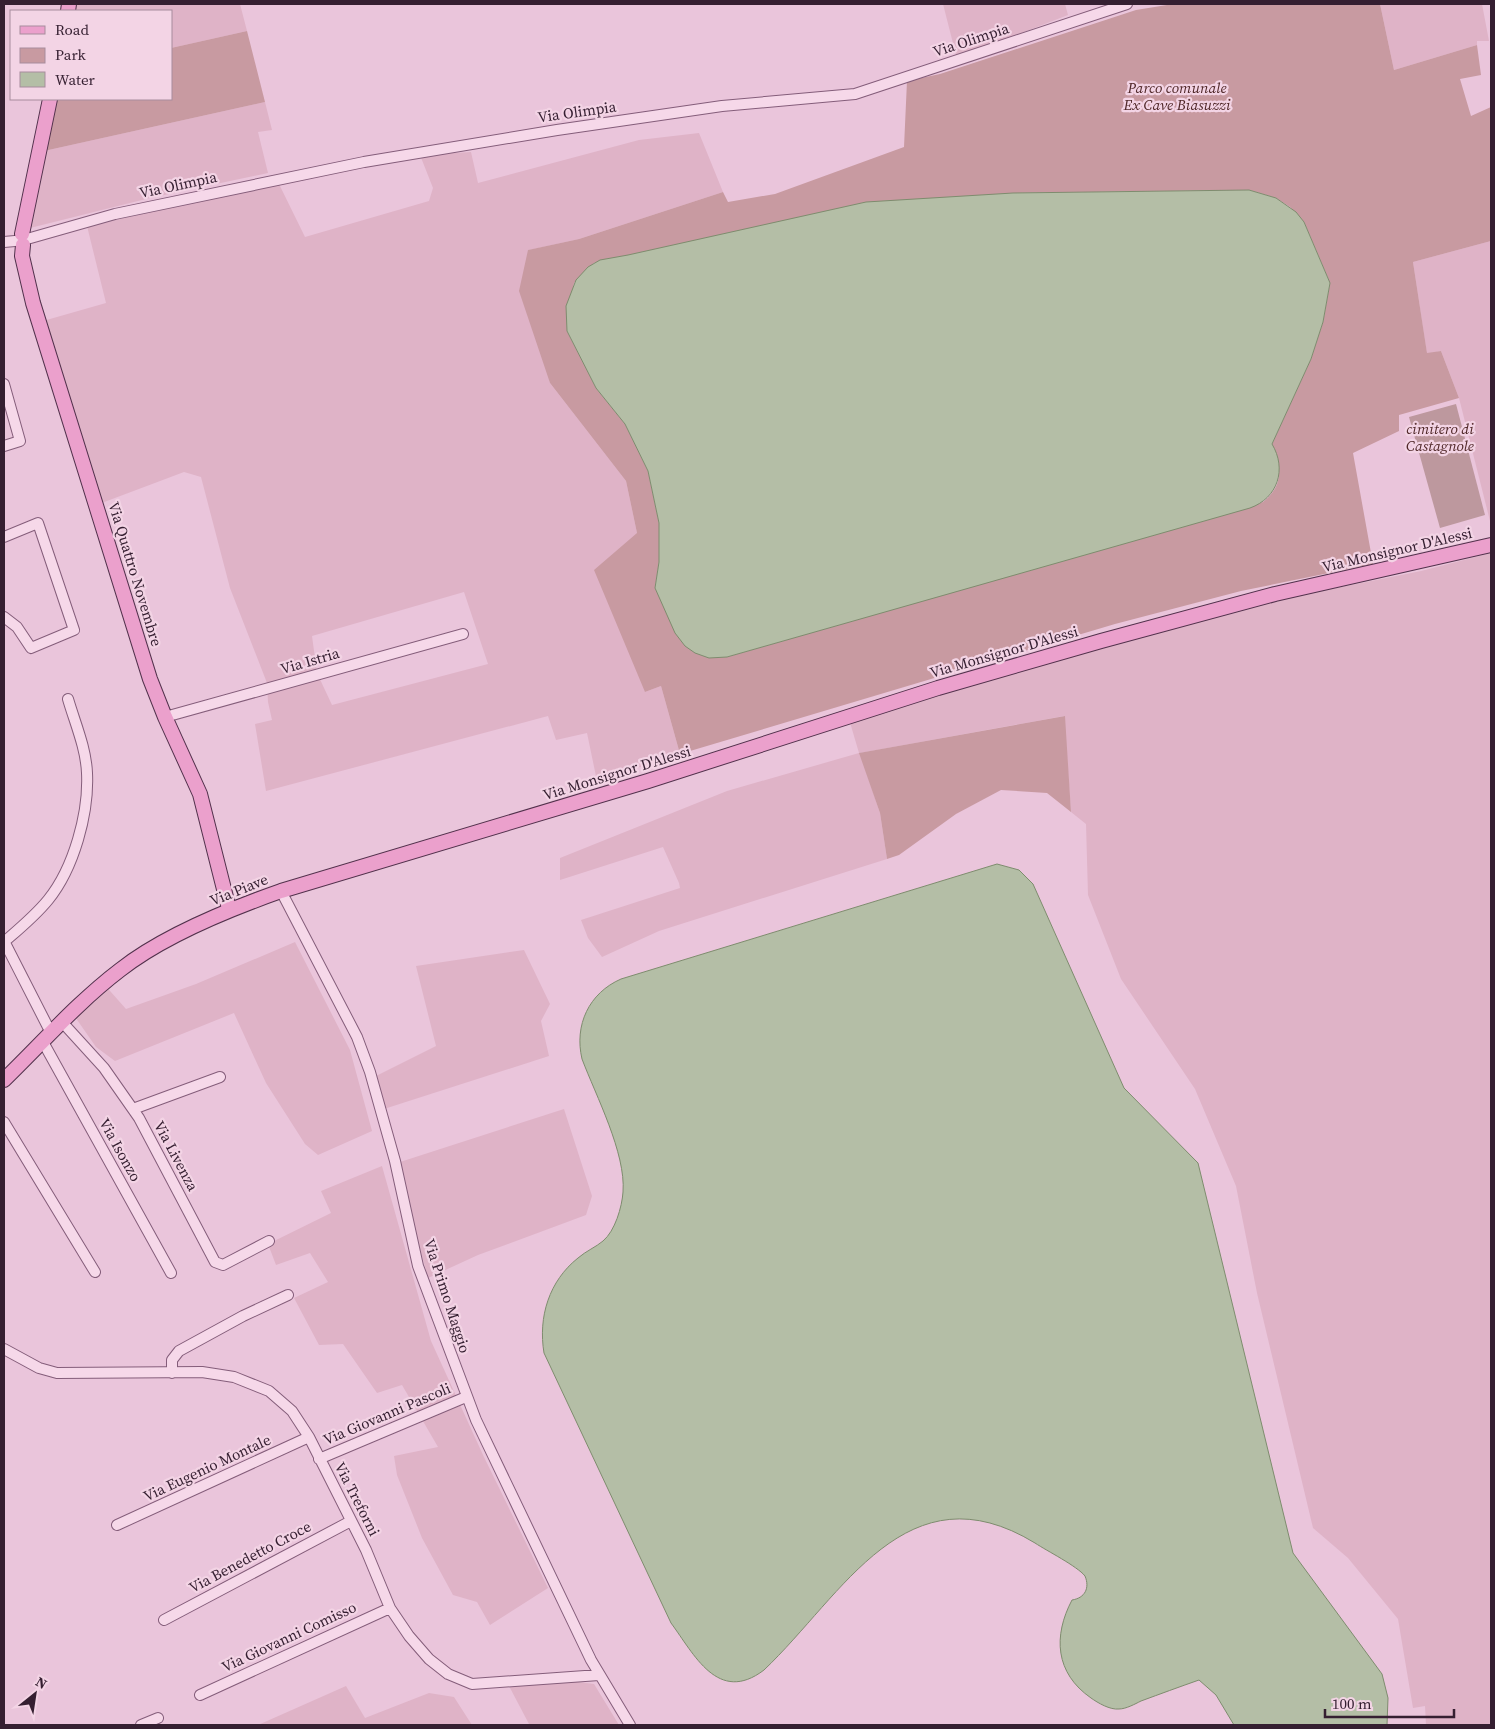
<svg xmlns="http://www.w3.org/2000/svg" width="1495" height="1729" font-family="'Source Serif 4',serif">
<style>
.farmland{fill:#dfb3c7;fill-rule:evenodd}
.green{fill:#c89aa1;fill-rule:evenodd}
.cemetery{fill:#bd989e}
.water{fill:#b4bea6;stroke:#7e8c6e}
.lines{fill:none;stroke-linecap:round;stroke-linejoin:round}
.minor-casing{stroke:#845d7a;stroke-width:12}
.major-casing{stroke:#52314c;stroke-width:16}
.minor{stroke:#f6d8e9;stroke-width:10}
.major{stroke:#eba0cc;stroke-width:14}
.labels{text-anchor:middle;stroke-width:4.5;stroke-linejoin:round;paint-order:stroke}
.street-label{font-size:15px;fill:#351f31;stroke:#f3d4e5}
.park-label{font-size:15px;font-style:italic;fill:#502829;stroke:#f3d4e5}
</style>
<rect width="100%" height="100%" fill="#eac5db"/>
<path class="farmland" d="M71,4h169l7,27 -76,17v-37h-102z
M943,4h122l3,11 -49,19 -63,21z
M1380,4h102l7,37h-12v4l-83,25z
M265,102l7,28 -14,2 10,41 -118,25 -120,30 14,-77z
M699,133l24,59 -144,47 -50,11 21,133 76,98 11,52 8,159 16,-6 19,68 -83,27 -10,-48 -31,7 -8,-24 -282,75 -11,-67 17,-4 -4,-18 -1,-19 -37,-95 -29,-111 -17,-5 -85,32 -56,-183 63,-18 -19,-77 192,-42 26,53 124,-36 4,-13 -13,-33 51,-3 7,31 161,-43zM464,592l24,72 -156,41 -15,-32 -5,-37z
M1491,241v284l-32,-127 -18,-47 -14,3 -14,-92z
M1491,553v1172h-65l-1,-19 -12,2 -15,-89 -50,-61 -35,-30 -56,-235 -21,-107 -41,-97 -74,-110 -33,-84 -2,-71 -15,-12 -7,-96 -204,37 20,60 7,46 -228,72 -57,26 -14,-19 -7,-18 99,-32 -1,-5 -16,-36 -103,33v-22l167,-67 132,-38 -10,-34 271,-80 146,-37 155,-31z
M295,942l55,108 22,81 -54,24 -13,-11 -39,-61 -32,-70 -119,48 -19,-14 -23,-33 30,-31 23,26 70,-25z
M524,950l26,54 -9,17 8,35 -165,53 -10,-32 62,-31 -20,-80z
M564,1109l28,87 -6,19 -108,40 -50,23 -31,-115z
M382,1166l49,175 52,114 65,133 -58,37 -13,-23 -24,-7 -31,-57 -25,-63 -3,-19 44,-9 -36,-62 -25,8 -34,-49 -24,1 -25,-47 34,-16 -18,-29 -34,12 -8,-21 63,-31 -10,-22z
M571,1681l23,3 25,41h-93l3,-1 -20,-38z
M346,1686l19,32 64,-25 25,4 18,28h-214z"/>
<path class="green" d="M1173,4h207l14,66 83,-25 4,30 -21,4 11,37 20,-9v134l-78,21 14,91 14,-2 18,47 -60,17v16l-46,22 20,111 -132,27 -126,33 -435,130 -19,-68 -16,6 -51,-122 43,-37 -11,-52 -76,-98 -31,-92 9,-41 51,-11 144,-47 5,10 47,-8 129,-47 3,-66 33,-7 196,-64zM1249,190l27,8 14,9 14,15 26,61 -7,39 -12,37 -39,85c7,24 14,39 -9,58l-536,155 -24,-1 -18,-10 -30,-58 4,-26v-39l-11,-52 -23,-47 -29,-36 -29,-57 7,-48 20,-20 419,-70z
M247,31l18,71 -221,49 9,-52h118v-51z
M1065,716l6,96 -24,-19 -46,-3 -45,24 -57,41 -12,4 -7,-46 -21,-60z"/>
<path class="cemetery" d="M1456,404l29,111 -45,13 -31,-111z"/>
<path class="water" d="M1249,190l27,8 20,14 8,10 26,61 -7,39 -12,37 -39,85c15,25 6,54 -22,64l-523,149 -18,1 -14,-5 -10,-7 -10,-13 -20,-45 4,-26v-39l-11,-52 -23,-47 -29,-36 -29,-57 -1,-25 10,-26 12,-13 12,-7 28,-5 238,-53 147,-9z
M997,864l22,6 14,14 91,204 74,75 95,390 89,121 6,24 -1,27h-153l-18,-30 -17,-15c-20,7 -39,14 -58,21 -6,3 -15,8 -22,8 -9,1 -21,-6 -28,-11 -36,-25 -38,-62 -19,-98 13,-2 18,-12 13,-24 -8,-10 -38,-25 -50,-33 -128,-78 -192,52 -271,127 -46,35 -70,-16 -93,-47l-127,-270c-6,-36 5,-72 34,-95 8,-7 18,-11 25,-17 12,-10 19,-34 20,-49 3,-39 -27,-96 -41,-133 -8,-34 7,-66 39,-80z"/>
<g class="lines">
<defs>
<path id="minor" d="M27,239l88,-25 249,-52 193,-32 165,-24 133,-12 272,-90
M4,242l11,-1
M4,384l16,57 -16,5
M4,537l34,-14 36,107 -43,18 -14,-21 -13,-10
M165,717l298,-83
M281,891l76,146 13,35 25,89 23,105 58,154 115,240 39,65
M4,941l47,92
M4,942c15,-13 31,-26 44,-42 26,-32 41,-87 39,-127 -1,-25 -12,-50 -19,-74
M63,1023l41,45 35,50 76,144 8,3 46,-24
M43,1042l128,231
M133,1109l87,-32
M4,1122l91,150
M4,1349l35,19 18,5 145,-1 32,5 35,14 23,20 17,26 57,113 24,58 19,28 20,23 19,15 24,10 127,-9
M172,1373v-13l7,-9 64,-35 45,-21
M319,1459l147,-62
M117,1525l192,-88
M164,1620l187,-99
M200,1695l190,-87
M141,1725l17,-7"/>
<path id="major" d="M68,11l1,-7
M22,234l28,-135
M23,245l-1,11 11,47 117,376 15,38 35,77 29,115
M4,1080c38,-37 74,-78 116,-110 43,-34 110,-61 161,-79l367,-110 290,-93 163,-47 174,-47 216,-49"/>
</defs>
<use href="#minor" class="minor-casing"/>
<use href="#major" class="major-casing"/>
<use href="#minor" class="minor"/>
<use href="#major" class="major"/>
</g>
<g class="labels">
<g class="street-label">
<text transform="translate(971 40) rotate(-18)" y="5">Via Olimpia</text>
<text transform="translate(577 112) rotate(-8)" y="5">Via Olimpia</text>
<text transform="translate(178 185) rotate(-12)" y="5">Via Olimpia</text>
<text transform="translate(1397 550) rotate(-13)" y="5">Via Monsignor D'Alessi</text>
<text transform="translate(135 574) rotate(73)" y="5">Via Quattro Novembre</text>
<text transform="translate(1004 652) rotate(-16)" y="5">Via Monsignor D'Alessi</text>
<text transform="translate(310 661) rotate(-16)" y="5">Via Istria</text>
<text transform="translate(617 773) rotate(-17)" y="5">Via Monsignor D'Alessi</text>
<text transform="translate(239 890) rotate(-22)" y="5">Via Piave</text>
<text transform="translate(120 1150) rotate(61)" y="5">Via Isonzo</text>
<text transform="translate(176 1156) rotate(62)" y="5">Via Livenza</text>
<text transform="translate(447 1296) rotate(72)" y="5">Via Primo Maggio</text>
<text transform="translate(387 1414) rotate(-23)" y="5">Via Giovanni Pascoli</text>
<text transform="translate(207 1468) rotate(-25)" y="5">Via Eugenio Montale</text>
<text transform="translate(357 1499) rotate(63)" y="5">Via Treforni</text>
<text transform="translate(250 1557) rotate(-28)" y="5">Via Benedetto Croce</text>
<text transform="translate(289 1637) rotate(-25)" y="5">Via Giovanni Comisso</text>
</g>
<g class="park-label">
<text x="1177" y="93">Parco comunale<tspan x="1177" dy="17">Ex Cave Biasuzzi</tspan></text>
<text x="1440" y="434">cimitero di<tspan x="1440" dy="17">Castagnole</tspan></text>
</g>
</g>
<rect width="1495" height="1729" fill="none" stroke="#351f31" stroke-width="10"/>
<rect x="10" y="10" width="162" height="90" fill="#f3d4e5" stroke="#a78c9d"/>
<rect x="20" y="26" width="25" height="8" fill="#eba0cc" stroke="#a78c9d"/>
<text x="55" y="35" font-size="15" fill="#351f31">Road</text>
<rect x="20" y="48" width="25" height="15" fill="#c89aa1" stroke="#a78c9d"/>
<text x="55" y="60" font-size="15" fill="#351f31">Park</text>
<rect x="20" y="72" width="25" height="15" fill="#b4bea6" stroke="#a78c9d"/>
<text x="55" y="85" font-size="15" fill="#351f31">Water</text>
<g transform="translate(35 1694) rotate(30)" stroke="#f3d4e5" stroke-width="4" paint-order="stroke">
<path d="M0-4L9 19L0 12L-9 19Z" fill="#351f31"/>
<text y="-8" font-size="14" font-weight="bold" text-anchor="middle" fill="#351f31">N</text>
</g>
<path d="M1325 1709v8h129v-8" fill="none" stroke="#351f31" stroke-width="2.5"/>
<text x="1332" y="1709" font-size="15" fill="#351f31" stroke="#f3d4e5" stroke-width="4" paint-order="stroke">100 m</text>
</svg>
